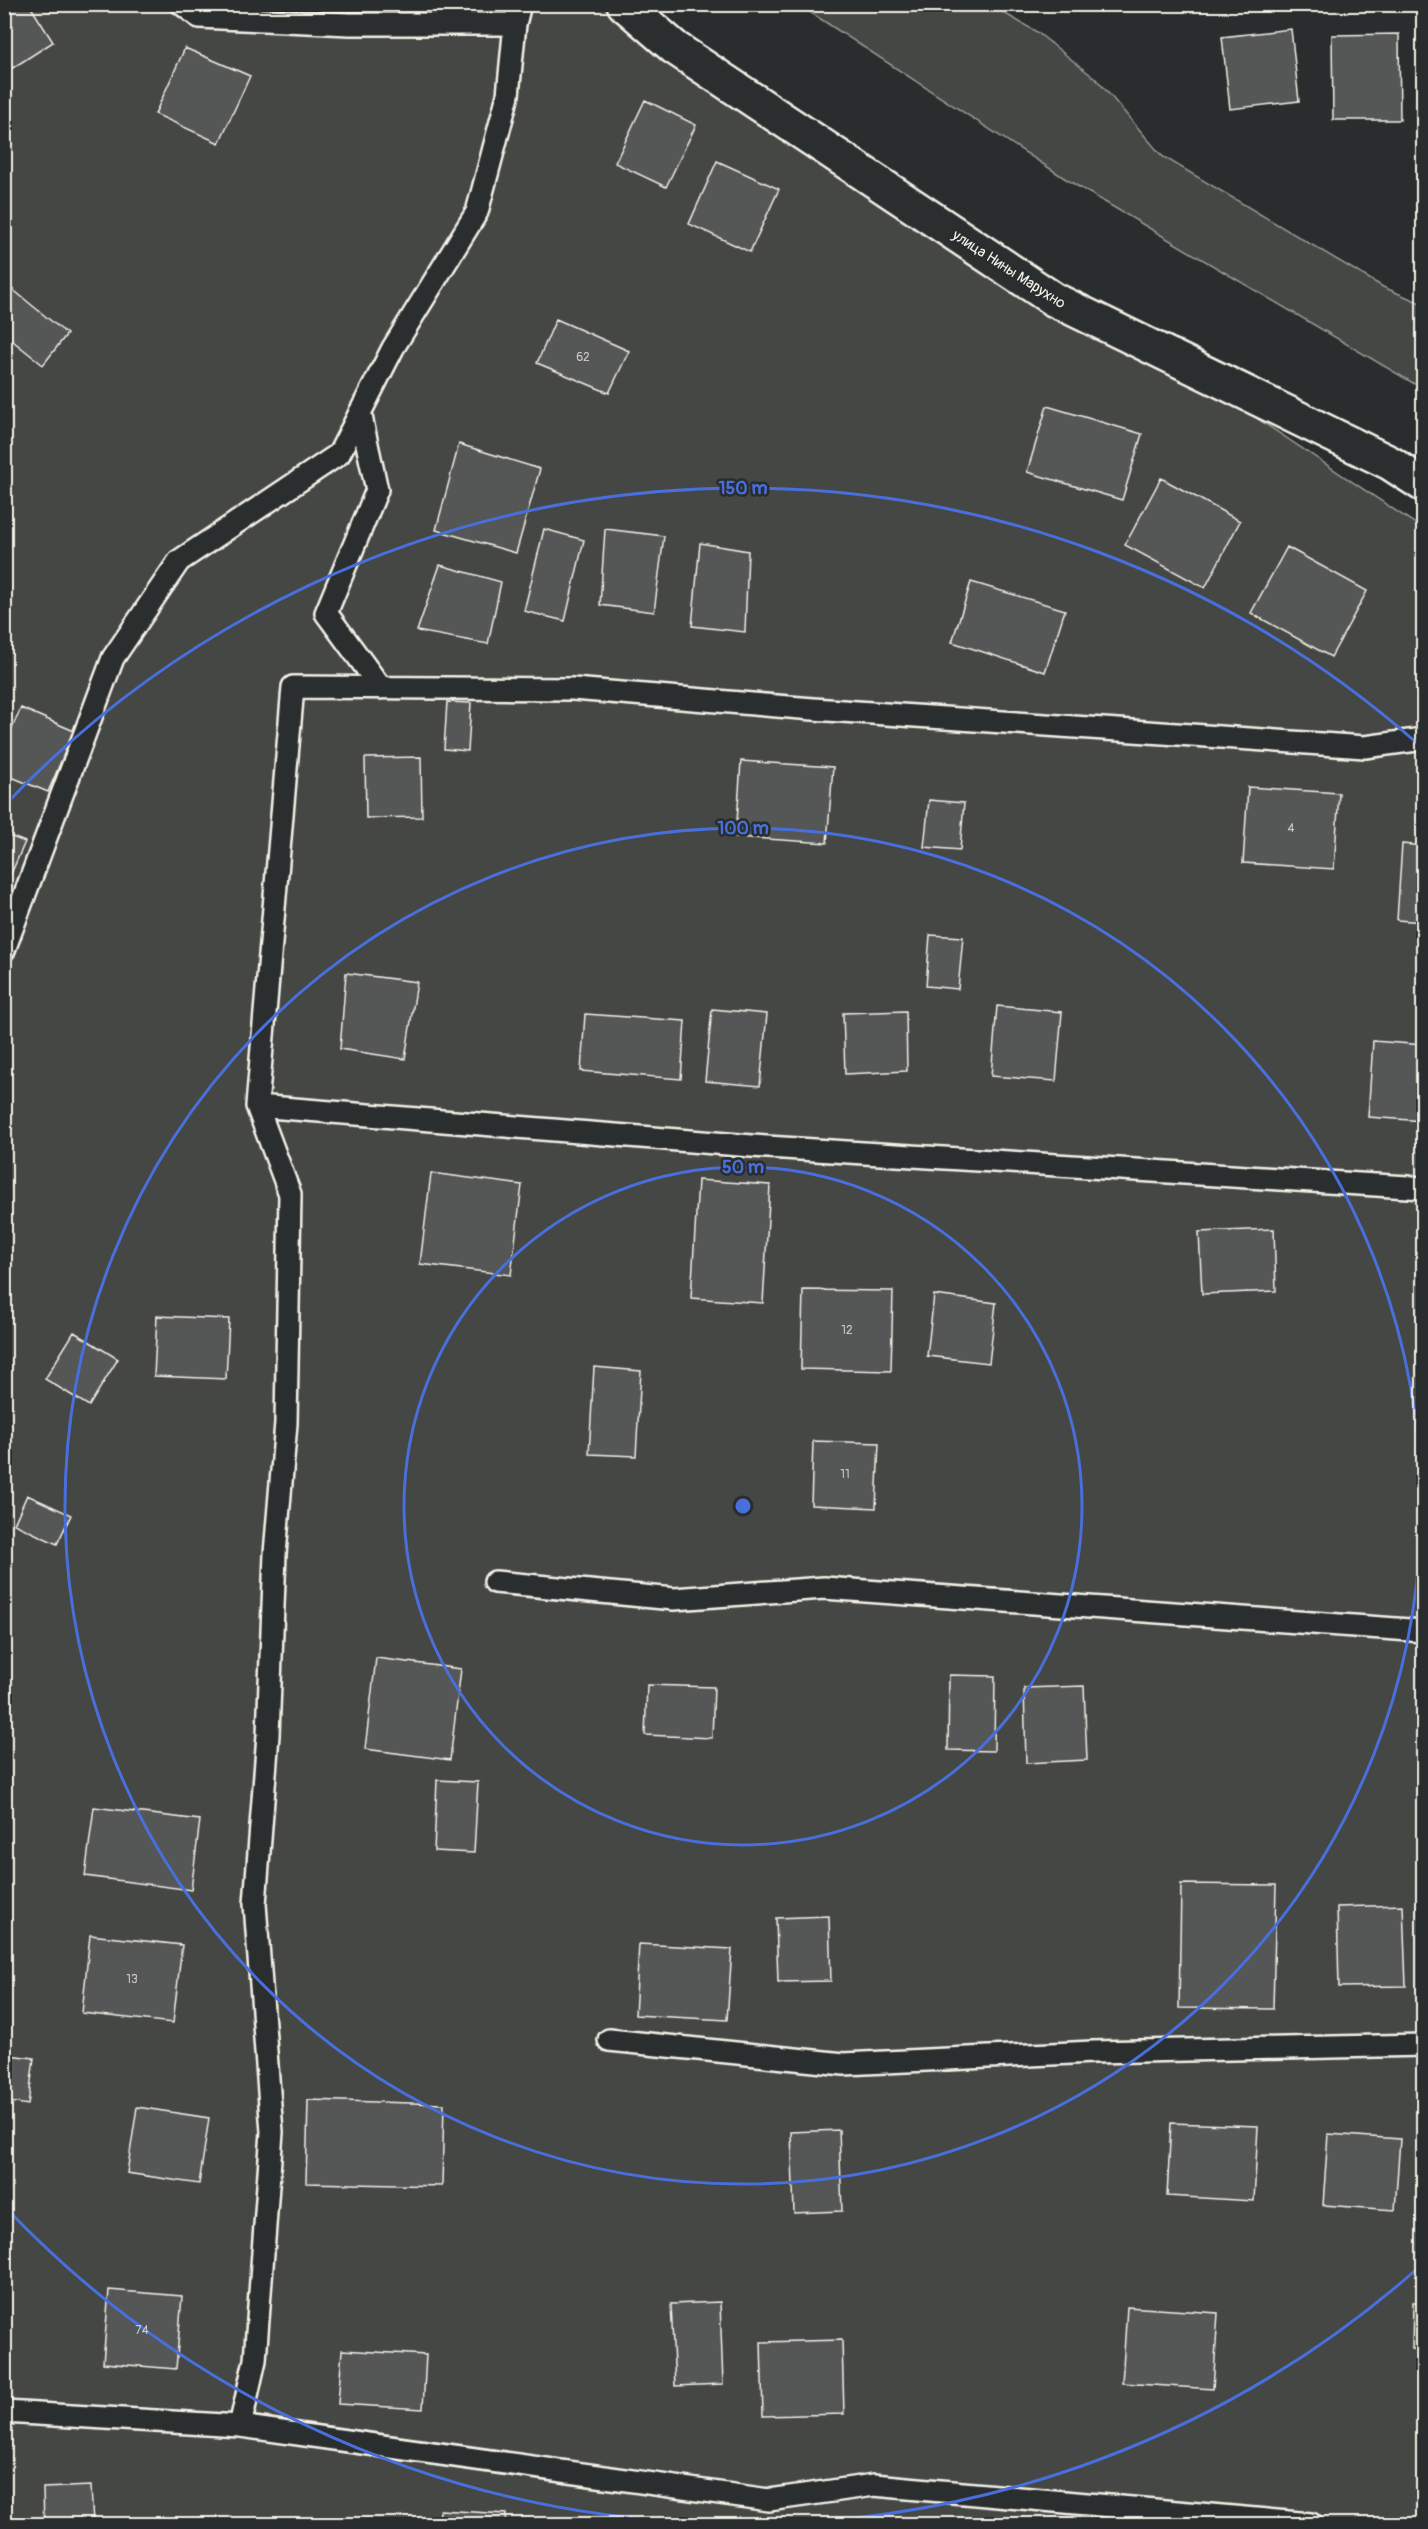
<svg xmlns="http://www.w3.org/2000/svg" width="1428" height="2529" font-family="Pangolin,sans-serif">
<style>
.green{fill:#444645;stroke:#9c9c96;stroke-width:1.5}
.building{fill:#555756;stroke:#f4f1e8;stroke-width:1.5}
.lines{fill:none;stroke-linecap:round;stroke-linejoin:round}
.lane-casing{stroke:#f4f1e8;stroke-width:26}
.street-casing{stroke:#f4f1e8;stroke-width:38}
.lane{stroke:#2a2d2e;stroke-width:21}
.street{stroke:#2a2d2e;stroke-width:33}
.ring{fill:none;stroke:#486fdb;stroke-width:3}
.labels{text-anchor:middle;stroke-width:5;stroke-linejoin:round;paint-order:stroke}
.number-label{font-size:12px;fill:#cccac4}
.street-label{font-size:15px;fill:#f4f1e8;stroke:#2a2d2e}
.centre{fill:#486fdb;stroke:#2a2d2e;stroke-width:3}
.ring-label{font-size:18px;text-anchor:middle;font-weight:bold;fill:#486fdb;stroke:#2a2d2e;stroke-width:5;stroke-linejoin:round;paint-order:stroke}
</style>
<rect width="100%" height="100%" fill="#2a2d2e"/>
<filter id="ink" filterUnits="userSpaceOnUse"><feTurbulence type="fractalNoise" baseFrequency=".0167" numOctaves="2"/><feDisplacementMap in="SourceGraphic" scale="12" xChannelSelector="R" yChannelSelector="G"/><feConvolveMatrix kernelMatrix="1 2 1 2 8 2 1 2 1" color-interpolation-filters="sRGB"/></filter>
<g filter="url(#ink)">
<path class="green" d="M5,5h632l786,524v1995h-1418z
M799,5h191l47,27 60,48 65,76 221,131 40,17v85l-354,-208z"/>
<path class="building" d="M9,4h20l24,38 -45,29 -4,-4v-59z
M1291,29l8,72 -69,8 -8,-72z
M1399,34l1,86h-67l-1,-85z
M185,48l65,28 -31,67 -64,-29z
M645,100l51,25 -30,62 -51,-24z
M717,161l62,28 -29,63 -61,-28z
M11,288l56,46 -24,31 -39,-31v-38z
M556,319l73,32 -20,42 -72,-30z
M1047,406l95,28 -20,66 -95,-28z
M459,444l81,25 -24,84 -80,-23z
M1161,478l79,43 -35,67 -80,-43z
M544,529l40,11 -19,81 -41,-10z
M605,529l59,7 -10,76 -54,-7z
M700,543l48,8 -3,81 -53,-6z
M1287,547l80,44 -36,66 -80,-44z
M440,565l61,17 -13,62 -71,-13z
M971,582l94,28 -20,62 -93,-30z
M447,702l24,1 -3,48 -24,-2z
M21,708l53,23 -26,61 -44,-18v-28z
M421,757l1,60 -56,1 -1,-60z
M741,761l92,6 -6,76 -91,-6z
M1248,787l91,6 -5,76 -91,-6z
M929,800l35,3 -4,47 -36,-3z
M4,834l21,8 -21,48z
M1402,844l22,2v76l-27,-2z
M930,935l33,2 -5,52 -32,-3z
M346,973l71,9 -12,77 -65,-10z
M997,1006l65,6 -6,69 -65,-5z
M712,1009l55,5 -7,72 -55,-5z
M906,1011l1,60 -62,3 -2,-61z
M585,1014l100,7 -4,58 -100,-8z
M1373,1041l51,4v76l-56,-4z
M431,1173l91,12 -11,90 -91,-11z
M698,1180l72,5 -7,118 -72,-5z
M1274,1229l2,62 -74,3 -3,-62z
M803,1290l90,1 -2,80 -90,-2z
M934,1295l62,8 -7,60 -62,-7z
M157,1316l72,3 -3,60 -72,-3z
M74,1332l44,27 -29,47 -44,-27z
M594,1367l47,4 -5,85 -47,-2z
M813,1441l66,2 -3,65 -65,-3z
M27,1495l44,20 -14,29 -43,-20z
M376,1658l85,11 -11,91 -85,-11z
M949,1675l46,1 -1,75 -46,-1z
M647,1685l67,2 -2,51 -67,-3z
M1084,1686l3,74 -61,3 -2,-75z
M437,1780l41,2 -4,71 -40,-2z
M94,1807l106,13 -9,70 -106,-14z
M1181,1884l95,1 -3,124 -94,-1z
M1403,1905l3,81 -67,1 -2,-80z
M829,1916l2,65 -53,1 -2,-64z
M90,1935l92,10 -9,78 -91,-10z
M639,1944l93,5 -5,71 -92,-5z
M8,2055l26,3 -6,47 -24,-4z
M308,2100l136,4 -2,82 -136,-3z
M137,2107l72,11 -10,66 -72,-11z
M1171,2123l87,3 -4,75 -87,-5z
M839,2130l3,81 -48,2 -3,-81z
M1328,2134l72,5 -5,71 -72,-5z
M109,2290l73,6 -6,73 -73,-6z
M720,2302l3,82 -48,2 -4,-82z
M1413,2302h11v48l-12,-1z
M1127,2307l91,6 -5,76 -91,-6z
M842,2340l2,74 -81,2 -2,-74z
M342,2350l84,5 -3,54 -85,-5z
M91,2486l2,38h-49l-1,-36z
M440,2510l66,4 -1,10h-66z
M298,2520l78,4h-78z"/>
<g class="lines">
<defs>
<path id="lane" d="M182,4l17,13 151,7h165
M360,412l17,78 -51,123 55,75
M4,950l109,-292 66,-97 160,-107 54,-106 84,-136 31,-117 7,-71 5,-20
M257,1106l36,-419 280,2 240,20 552,38 59,-8
M495,1582l179,17 150,-11 600,43
M609,2040l235,24 249,-12 331,-7
M4,2412l236,14
M1311,2524l-437,-39 -105,15 -529,-74 15,-66 17,-228 -17,-228 13,-169 7,-181 11,-131 4,-229 -33,-88 495,40 672,42"/>
<path id="street" d="M624,4l51,44 378,251 337,164 34,22"/>
</defs>
<use href="#lane" class="lane-casing"/>
<use href="#street" class="street-casing"/>
<use href="#lane" class="lane"/>
<use href="#street" class="street"/>
</g>
</g>
<g class="ring">
<circle cx="743" cy="1506" r="339"/>
<circle cx="743" cy="1506" r="678"/>
<path d="M1418 2268A1018 1018 0 0 1 5 2207M5 805A1018 1018 0 0 1 1418 744"/>
</g>
<g class="labels">
<g class="number-label">
<text x="583" y="361">62</text>
<text x="1291" y="832">4</text>
<text x="847" y="1334">12</text>
<text x="845" y="1478">11</text>
<text x="132" y="1983">13</text>
<text x="142" y="2334">74</text>
</g>
<g class="street-label">
<text transform="translate(1009 269) rotate(33)" y="5">улица Нины Марухно</text>
</g>
</g>
<circle cx="743" cy="1506" r="9" class="centre"/>
<g class="ring-label">
<text x="743" y="494">150 m</text>
<text x="743" y="834">100 m</text>
<text x="743" y="1173">50 m</text>
</g>
<rect width="1428" height="2529" fill="none" stroke="#2a2d2e" stroke-width="24"/>
<rect x="12" y="12" width="1404" height="2505" fill="none" stroke="#f4f1e8" stroke-width="2" filter="url(#ink)"/>
</svg>
